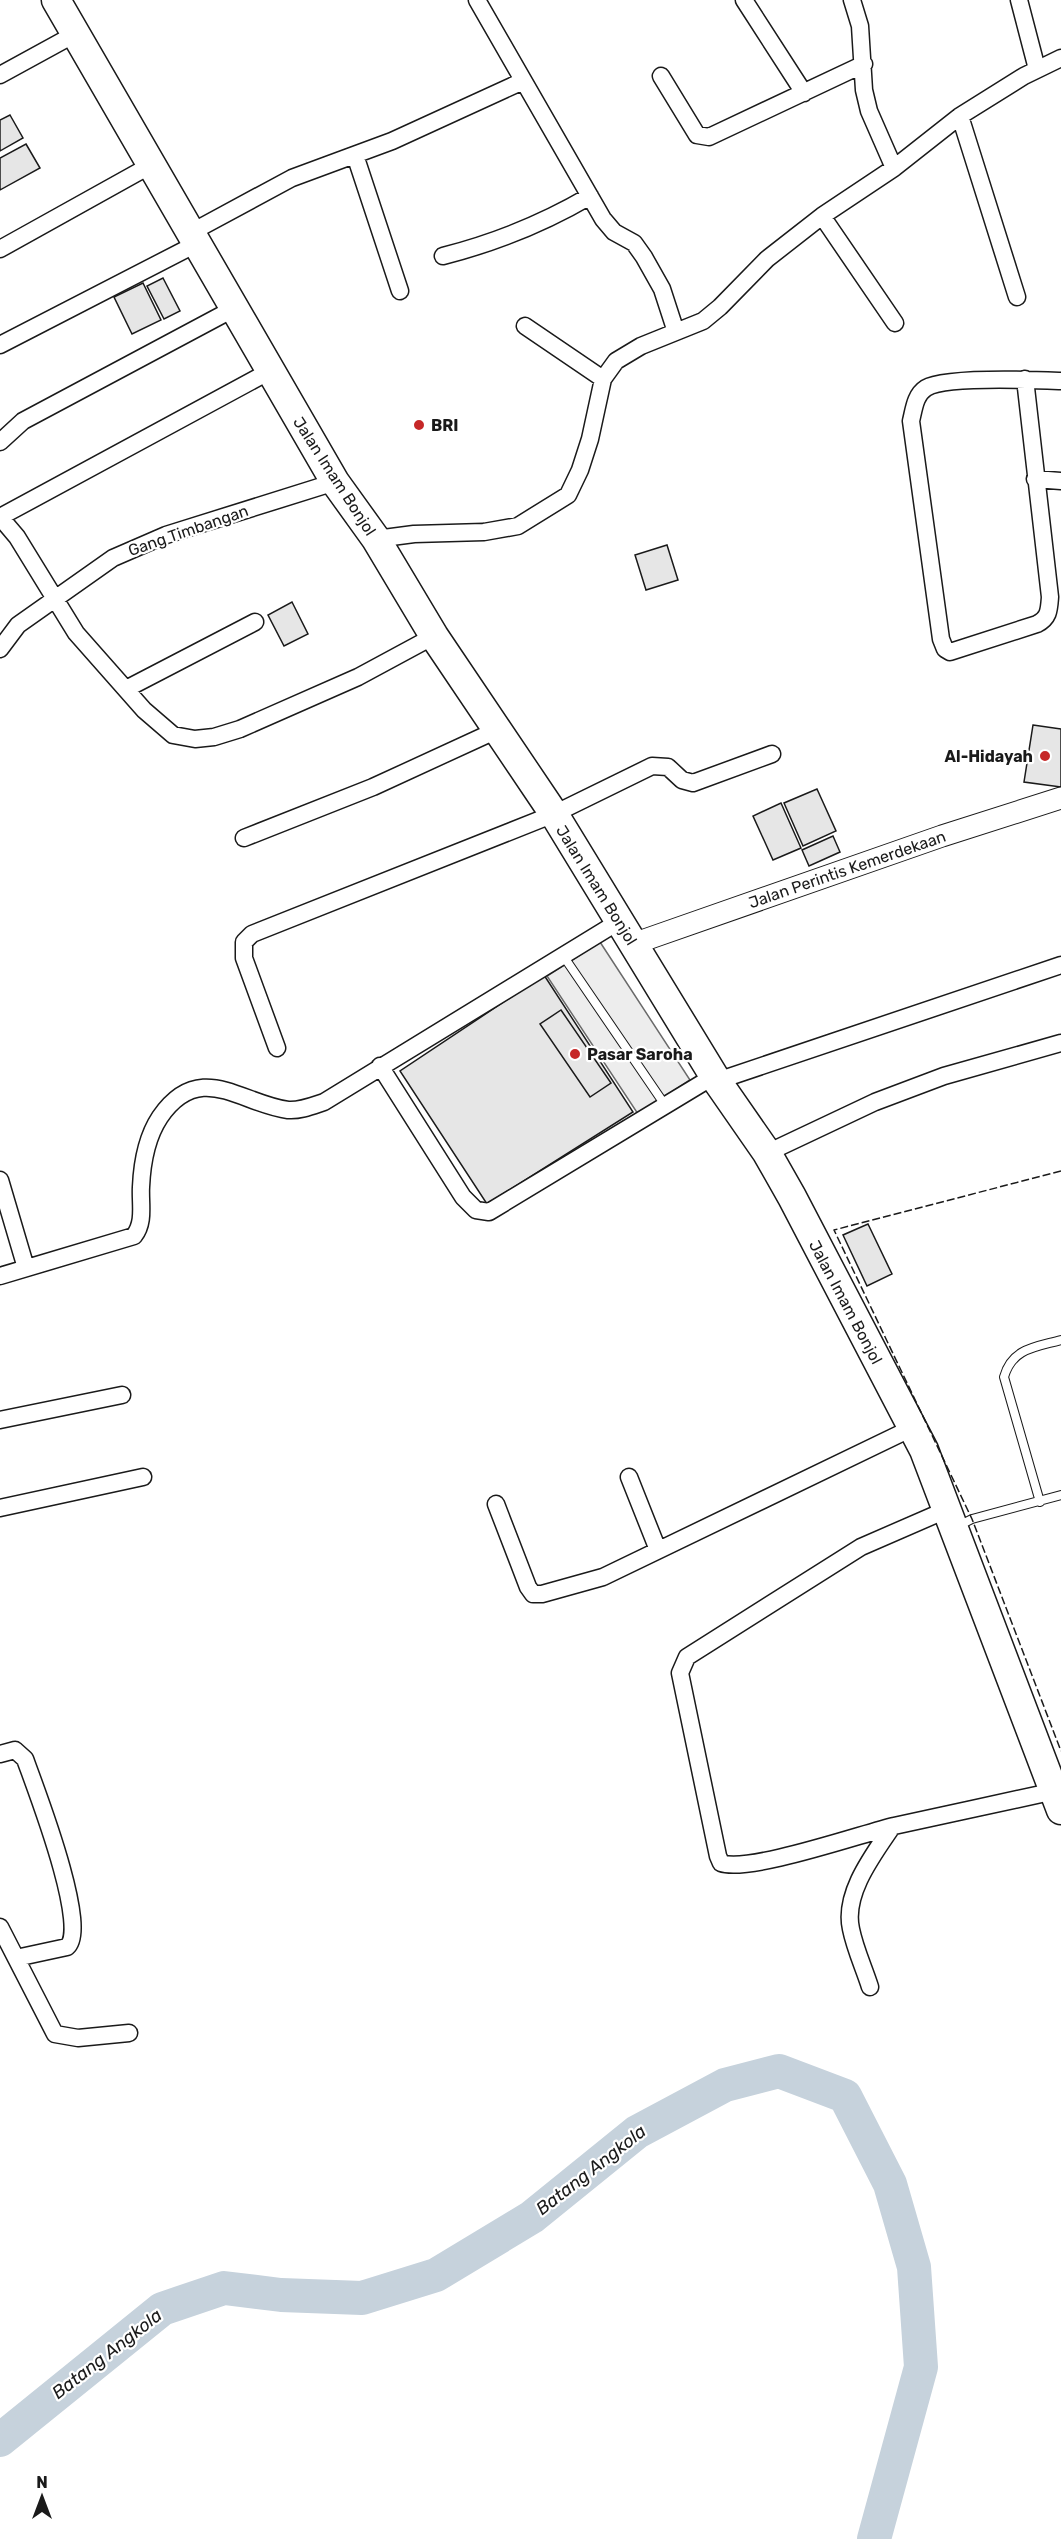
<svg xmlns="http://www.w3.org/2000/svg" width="1061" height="2539" font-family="Rubik,sans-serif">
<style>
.parking{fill:#ededed;stroke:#6a6a6a;stroke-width:1.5}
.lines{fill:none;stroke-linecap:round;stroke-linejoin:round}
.river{stroke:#c6d2dc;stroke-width:34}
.building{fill:#e6e6e6;stroke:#1a1a1a;stroke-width:1.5}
.service-casing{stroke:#1a1a1a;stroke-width:10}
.minor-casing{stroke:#1a1a1a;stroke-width:19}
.tertiary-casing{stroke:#1a1a1a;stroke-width:23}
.trunk-casing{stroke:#1a1a1a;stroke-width:31}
.service{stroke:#fff;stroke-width:8}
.minor{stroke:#fff;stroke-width:16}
.tertiary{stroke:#fff;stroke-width:21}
.trunk{stroke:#fff;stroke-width:28}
.fence{stroke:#1a1a1a;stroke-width:1.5;stroke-dasharray:8 3;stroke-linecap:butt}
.poi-dot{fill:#c62828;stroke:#fff;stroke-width:2}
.labels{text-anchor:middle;stroke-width:4.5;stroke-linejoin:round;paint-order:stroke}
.poi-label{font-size:16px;font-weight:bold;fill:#1a1a1a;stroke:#fff;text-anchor:start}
.street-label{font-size:16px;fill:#1a1a1a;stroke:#fff}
.water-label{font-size:18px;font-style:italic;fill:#1a1a1a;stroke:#fff}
</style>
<rect width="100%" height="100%" fill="#fff"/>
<path class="parking" d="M600,942l90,138 -52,34 -91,-138z"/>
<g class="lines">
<path class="river" d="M0,2440l162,-131 62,-21 57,7 81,3 74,-23 96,-58 105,-85 88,-47 54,-14 66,25 45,88 24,83 7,100 -47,172"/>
</g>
<path class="building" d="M10,115l13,23 -23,13v-31z
M26,144l14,24 -40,22v-32z
M163,278l17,33 -16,8 -17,-33z
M143,283l18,37 -29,14 -18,-37z
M667,545l11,35 -32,10 -11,-35z
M292,602l16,32 -24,12 -16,-31z
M1033,725l28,4v58l-37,-5z
M817,789l19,42 -33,15 -19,-43z
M781,803l20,45 -28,12 -20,-44z
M833,836l7,16 -31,14 -7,-16z
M544,975l89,137 -146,92 -87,-133z
M561,1010l50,73 -21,14 -50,-73z
M868,1224l24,50 -25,12 -24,-51z"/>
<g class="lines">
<defs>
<path id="service" d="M564,957l101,148
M1040,1502l-36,-125c8,-29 32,-30 57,-37
M956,1527l16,-8 89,-24"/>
<path id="minor" d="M477,0l126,219 11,13 20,11 10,14 18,32 14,43
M744,0l60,93
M852,0l8,26 4,64 5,21 25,57
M1019,0l18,69
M0,75l75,-41
M661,76l36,59 12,2 155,-73
M960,116l57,181
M355,155l45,136
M822,216l73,107
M190,233l102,-55 100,-37 131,-60
M0,249l151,-84
M443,256c51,-13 101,-33 147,-60
M525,326l78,53
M0,345l196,-101
M1025,379l25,218c-1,13 -1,21 -13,27l-87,28 -5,-3 -4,-10 -30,-218c3,-12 4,-26 15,-33 19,-12 110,-8 135,-7
M0,442l23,-21 210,-112
M1035,479l26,2
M0,517l17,20 59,96 68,77 29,25 22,4 19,-2 26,-8 118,-52 76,-41
M0,517l270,-146
M376,539l38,-5 70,-2 34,-6 50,-31 12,-25 10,-31 13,-60 13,-18 25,-15 62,-25 17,-14 47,-48 55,-43 72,-48 66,-52 64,-40 37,-18
M0,649l18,-24 95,-67 53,-23 169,-53
M126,689l129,-67
M244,838l129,-51 124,-57
M277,1048l-33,-90v-16l8,-8 302,-120 98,-48 16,1 14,13 11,3 79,-29
M380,1066l83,131 13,13 13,2 225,-136
M717,1081l344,-116
M767,1153l108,-51 69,-26 117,-33
M0,1180l26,88
M0,1276l134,-40c11,-14 6,-32 7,-49 1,-23 5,-49 19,-70 40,-58 81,-13 128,-7 12,1 24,-4 36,-8l294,-180
M0,1420l122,-25
M629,1477l29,73
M496,1504l32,83 5,7h9l61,-17 309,-149
M0,1508l143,-31
M946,1510l-85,37 -174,110 -7,16 38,183 3,7c28,10 140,-29 173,-37 54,-12 107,-23 161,-35
M0,1754l15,-4 10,9c10,28 65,169 42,188l-51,11
M0,1927l55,107 23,4 51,-5
M870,1987c-6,-19 -15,-38 -19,-58 -8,-35 22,-74 41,-102"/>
<path id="tertiary" d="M633,944l309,-108 119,-38"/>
<path id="trunk" d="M56,0l279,482 41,57 58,97 120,178 163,267 50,72 25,44 132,253 137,360"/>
</defs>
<use href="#service" class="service-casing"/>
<use href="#minor" class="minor-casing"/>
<use href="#tertiary" class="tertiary-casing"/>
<use href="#trunk" class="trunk-casing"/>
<use href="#service" class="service"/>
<use href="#minor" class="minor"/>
<use href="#tertiary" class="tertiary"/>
<use href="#trunk" class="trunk"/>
<path class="fence" d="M1061,1171l-227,59 138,289 89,232"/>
</g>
<g class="poi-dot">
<circle cx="419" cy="425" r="6"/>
<circle cx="1045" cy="756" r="6"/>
<circle cx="575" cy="1054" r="6"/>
</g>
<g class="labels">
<g class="poi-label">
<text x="431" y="431">BRI</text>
<text x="1033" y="762" text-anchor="end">Al-Hidayah</text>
<text x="587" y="1060">Pasar Saroha</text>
</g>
<g class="street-label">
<text transform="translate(335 476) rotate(57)" y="6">Jalan Imam Bonjol</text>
<text transform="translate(188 530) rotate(-19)" y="6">Gang Timbangan</text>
<text transform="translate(847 869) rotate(-19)" y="6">Jalan Perintis Kemerdekaan</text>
<text transform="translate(597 885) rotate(58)" y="6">Jalan Imam Bonjol</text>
<text transform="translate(846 1302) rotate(62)" y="6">Jalan Imam Bonjol</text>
</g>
<g class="water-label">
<text transform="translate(591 2170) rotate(-38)" y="6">Batang Angkola</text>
<text transform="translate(107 2354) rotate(-38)" y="6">Batang Angkola</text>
</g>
</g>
<g transform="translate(42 2497)" stroke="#ffffff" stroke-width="4.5" paint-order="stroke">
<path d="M0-4.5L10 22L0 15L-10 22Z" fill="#1a1a1a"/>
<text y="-9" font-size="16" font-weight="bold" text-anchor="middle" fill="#1a1a1a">N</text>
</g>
</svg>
